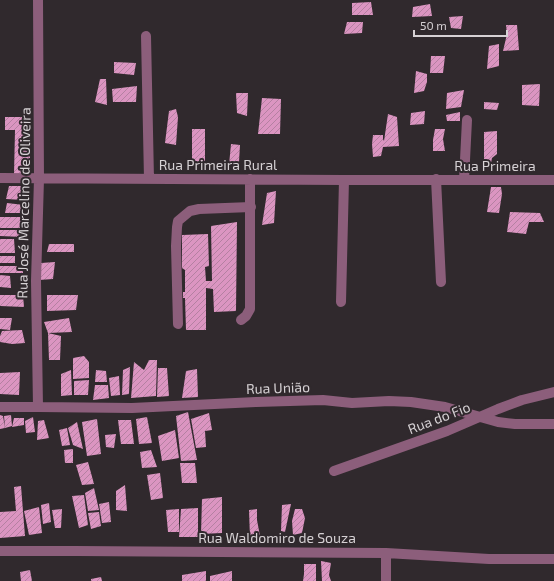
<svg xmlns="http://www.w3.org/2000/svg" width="554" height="581" font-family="'Exo 2',sans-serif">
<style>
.building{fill:url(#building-hatch)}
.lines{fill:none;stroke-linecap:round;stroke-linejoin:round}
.minor{stroke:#8c5e7b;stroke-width:10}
.labels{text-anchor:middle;stroke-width:4;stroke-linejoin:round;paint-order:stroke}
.street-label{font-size:14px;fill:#d6d1d4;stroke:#30292d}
</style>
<defs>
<pattern id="building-hatch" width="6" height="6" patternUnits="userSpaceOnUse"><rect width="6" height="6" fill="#db95c1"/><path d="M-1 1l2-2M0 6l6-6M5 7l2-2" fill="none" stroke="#b480a1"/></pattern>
</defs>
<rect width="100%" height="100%" fill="#30292d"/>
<path class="building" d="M371,2l2,13h-21v-12z
M430,4l2,12 -20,1 1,-10z
M463,16l-2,13 -10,-1 -2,-11z
M347,22h16l-1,11 -18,1z
M506,25h11l2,25 -16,1 4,-17z
M499,44v22l-12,3 2,-23z
M431,56h14l-2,17h-13z
M114,62l22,1 -2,12 -20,-2z
M416,71l11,3v8l-3,9 -10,2z
M100,79h6l1,26 -12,-3z
M540,84l-1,22 -17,-1v-20z
M137,86l-1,16h-23l-1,-13z
M464,90l-3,17 -15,2 1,-16z
M236,93h12l-1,23 -10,-3z
M262,98l19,1 -1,35h-22z
M484,102l15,1 -2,7 -13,-1z
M176,109l2,8 -2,28 -11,-2 4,-32z
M425,111l-1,13 -14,1 1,-12z
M460,112v9h-13l-1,-6z
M388,114l9,3 2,29 -16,1 -2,9 -8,1 -1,-13 1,-9h10v4l1,2z
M5,117h25v57h-16l1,-44h-10z
M192,129h13v33h-13z
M435,129h10l-2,10 2,12h-12v-11z
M497,131v23l-5,4 -1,5 9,1v3l-16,-1v-34z
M231,144l9,1 -1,17 -10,3z
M9,186h12l2,14 -17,-1z
M491,187h10l1,7 -3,19 -12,-1z
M276,191l-2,32 -12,2 5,-32z
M7,203l17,2 -4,8h-15z
M510,212l30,1 4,9h-15l-3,12 -19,-2z
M0,217h23l1,11h-24z
M237,222l-1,89 -22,1 -1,-23 -7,-1v42h-20l-1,-32h-2v-6h2v-22l-3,-2v-33l26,-1 1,32 -4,1 1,14h6l-1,-55z
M0,230h23v7l-23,-1z
M0,239h14l1,14h-15z
M49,244h25v8h-27z
M0,256h15v7h-15z
M55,262l-2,17 -14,1 2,-17z
M0,266h23v7h-23z
M0,275l10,1 1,12 -11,-1z
M0,295h23l1,12 -24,-1z
M47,295h31l-2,15 -29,1z
M0,318h12l-2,12 -10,-1z
M69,318l3,14 -24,1 -4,-11z
M22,330l3,13 -13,1 -12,-2v-6l2,-5z
M48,333l13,3 -1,24h-11z
M84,356l5,6v16l-16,1v-21z
M149,360h8l-1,36 -25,2 3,-36 10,8z
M130,367l-1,27 -7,1 1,-25z
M158,368h9l2,28 -12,1z
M197,369l1,28 -16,1 4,-27z
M71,370l1,25 -11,1v-22z
M96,370l10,1 1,11h-12z
M20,372l-1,23 -19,-1v-21z
M119,376l1,19 -9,1 -2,-18z
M89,380l-1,15h-14v-14z
M95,385h13l1,13 -16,2z
M188,412l9,48 -16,1 -5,-45z
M209,413l3,17 -7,1 1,16 -10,1 -5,-29z
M0,415l3,1 2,12 -5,1z
M11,415l1,11 -7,2 -1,-12z
M33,417l2,15 -9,1 -1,-12z
M147,417l5,26 -13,1 -3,-25z
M14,418h10v7l-12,2z
M97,419l4,35 -14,2 -5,-34z
M44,420l5,18 -12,2 1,-19z
M118,420h13l3,24h-13z
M77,422l6,27 -10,-4 -5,-17z
M67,428l3,17 -8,1 -3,-16z
M175,430l4,28 -17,3 -4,-25z
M116,434l-2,14 -8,-1 -1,-12z
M73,449v14h-8l-1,-13z
M151,450l6,17 -15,1 -2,-16z
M88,462l6,22 -12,1 -6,-20z
M180,463h15l2,20h-15z
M160,473l3,25 -12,2 -4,-25z
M125,485l2,26 -11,-1v-19z
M21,486l4,50 -25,2v-26l16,-1 -2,-24z
M94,488l5,22 -11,1 -3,-18z
M84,495l4,30 -9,3 -7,-32z
M222,497v36l-21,1 1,-35z
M109,502l2,20 -9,1 -3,-19z
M49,503l2,19 -8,2 -2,-19z
M291,504l-6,28 -4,-1 1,-26z
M39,507l3,26 -13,2 -5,-24z
M198,508v29h-19l2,-28z
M62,509l-1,19h-6l-3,-18z
M179,509v23h-11l-2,-22z
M257,509v11l3,16 -10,2 -1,-28z
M295,509h7l3,9 -3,15 -9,2 -1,-14z
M99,512l2,14 -10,3 -3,-16z
M321,561l10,2 -2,12 2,6h-9z
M304,564h12v17h-13l1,-7z
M30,570l2,11h-11l-1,-9z
M206,571v10h-24v-6z
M232,571v10h-22v-5z
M101,577l1,4h-11v-2z"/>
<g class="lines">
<path class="minor" d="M146,36l3,143
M0,178l344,2h210
M436,179l5,103
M464,180l3,-60
M341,302l3,-122
M241,320l5,-4 4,-7v-130
M178,324l-2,-78 1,-19 1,-6 12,-10 9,-2 52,-2
M0,407h38l94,1 124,-6 67,-2 29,3 37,-2 22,1 34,5 53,15 17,2h39
M38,407l-2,-126 3,-102 -1,-179
M334,471l113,-40 51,-22 24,-9 32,-8
M0,551h77l309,2 103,6h65
M386,553v28"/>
</g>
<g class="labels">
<g class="street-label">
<text x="218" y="170">Rua Primeira Rural</text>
<text x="495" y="171">Rua Primeira</text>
<text transform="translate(24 203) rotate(-89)" y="5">Rua José Marcelino de Oliveira</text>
<text transform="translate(278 388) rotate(-2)" y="5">Rua União</text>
<text transform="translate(439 418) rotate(-21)" y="5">Rua do Fio</text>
<text x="277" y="543">Rua Waldomiro de Souza</text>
</g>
</g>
<path d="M414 30v6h93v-6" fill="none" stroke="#d6d1d4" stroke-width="2"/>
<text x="420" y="30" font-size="12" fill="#d6d1d4" stroke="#30292d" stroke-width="3" paint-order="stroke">50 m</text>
</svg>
